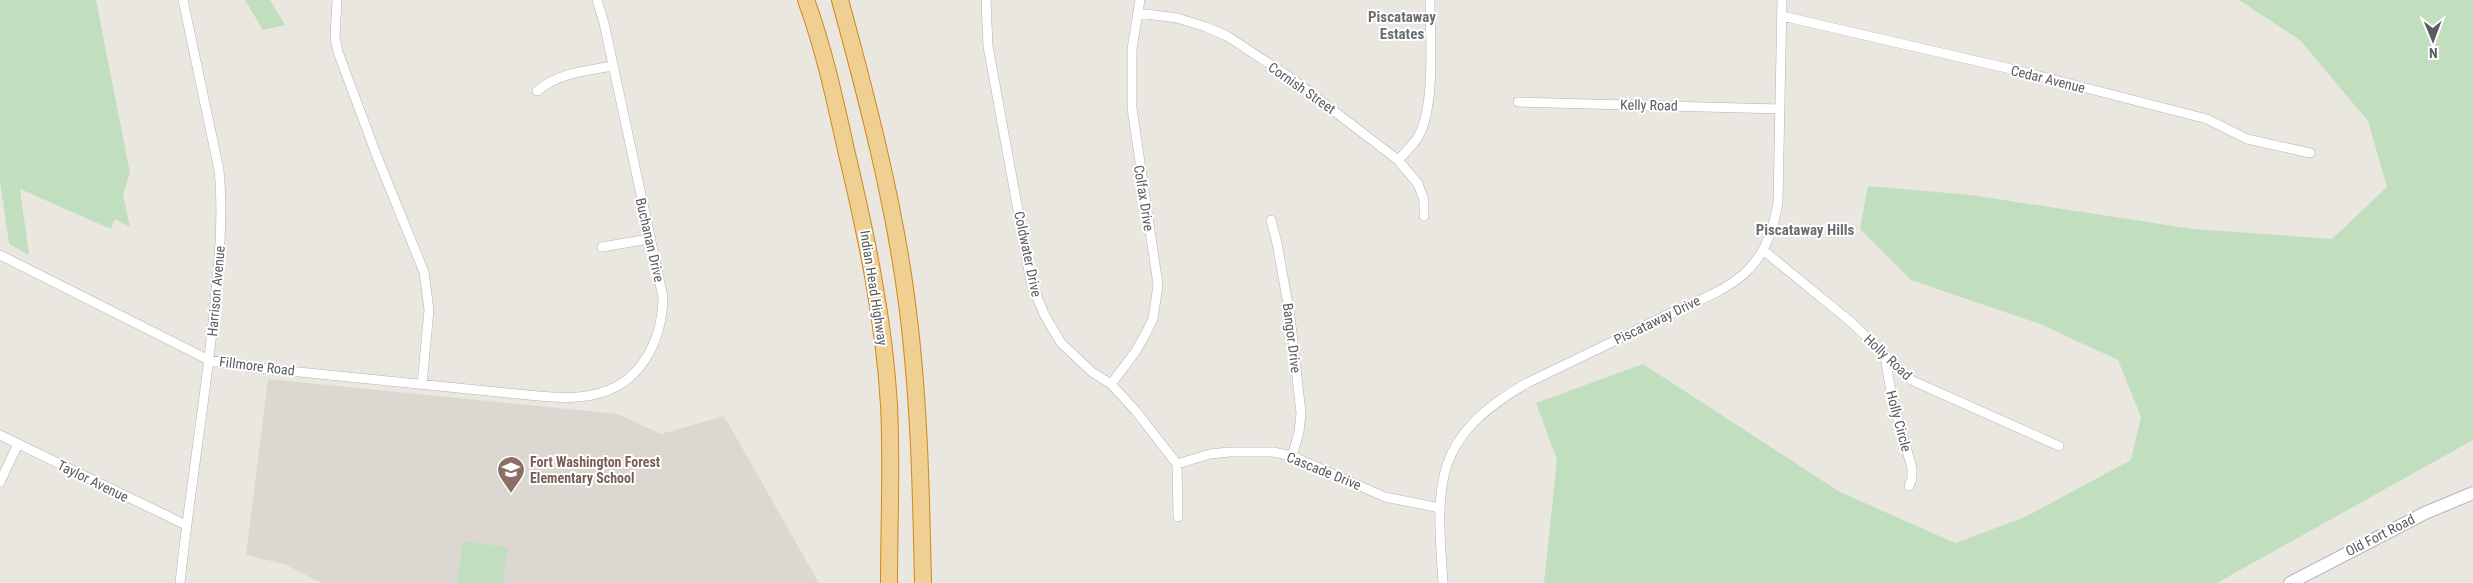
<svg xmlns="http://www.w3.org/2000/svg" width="2473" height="583" font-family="'Roboto Condensed',sans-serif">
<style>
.education{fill:#dcd8d1}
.green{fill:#c1dfbf}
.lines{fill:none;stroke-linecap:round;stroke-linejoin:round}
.street-casing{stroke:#b1b3b6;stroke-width:10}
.secondary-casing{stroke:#b2b5b9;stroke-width:14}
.highway-casing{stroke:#d0881a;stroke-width:18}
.street{stroke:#fff;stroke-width:9}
.secondary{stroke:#fff;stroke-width:12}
.highway{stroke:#efd092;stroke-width:16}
.labels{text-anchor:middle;stroke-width:4;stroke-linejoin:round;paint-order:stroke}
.street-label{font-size:14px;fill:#595c5f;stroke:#fff}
.education-label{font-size:14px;font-weight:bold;fill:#785e54;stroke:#fff;text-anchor:start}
.neighbourhood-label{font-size:15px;font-weight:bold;fill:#6a6e71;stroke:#fff}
</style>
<rect width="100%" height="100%" fill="#eae7e0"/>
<path class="education" d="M268,379l350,35 43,20 63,-18 95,167h-497l-38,-19 -38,-9z"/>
<path class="green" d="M0,0h96l34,173 -7,21 7,33 -15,-8 -4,10 -91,-40 9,66 -20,-11 -9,-64z
M245,0h25l15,25 -22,5z
M2239,0h234v440l-256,143h-673l13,-123 -21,-57 107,-39 197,128 115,51 70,-26 106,-57 10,-43 -23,-57 -78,-36 -129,-44 -51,-51 8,-43 103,9 222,34 139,10 55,-52 -19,-66 -68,-81z
M463,541l45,6 -5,36h-46z"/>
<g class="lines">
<defs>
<path id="street" d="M337,0l-2,37 3,15 40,107 46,113 5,38 -7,74
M986,0l2,46 43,236 13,32 17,29 31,29 19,12 24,26 42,54 1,53
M1138,13l39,5 29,9 21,9 64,42 107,82 20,24 6,16v16
M1782,16l242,56 183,47 40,20 63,14
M537,91c21,-18 49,-20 75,-25
M1518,102l262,7
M1398,160c7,-7 15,-15 20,-23 18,-31 12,-101 12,-137
M1271,220l6,23 13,73 11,97 -2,19 -7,24
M602,247l47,-8
M1763,250l88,72 60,58 148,66
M0,255l209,105 41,7 288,29c18,1 36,3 54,-1 48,-9 70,-53 71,-98l-59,-274 -7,-23
M1885,356l7,43 20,69v11l-3,7
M1111,384l25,-33 11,-20 6,-12 5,-34 -26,-177v-59l8,-49
M0,435l186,90
M1177,464l33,-10 19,-2h44l19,4 93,41 55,11
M0,482l18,-38
M180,583c9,-87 24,-174 33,-261 5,-50 11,-101 6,-152l-36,-170
M1443,583c-7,-101 -11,-145 84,-200 48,-23 96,-46 144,-70 24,-11 54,-22 74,-40 20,-18 29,-45 33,-71l4,-202"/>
<path id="secondary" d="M2290,583l135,-70 48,-20"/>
<path id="highway" d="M806,0c18,49 29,100 40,150 20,84 38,169 43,255 3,59 0,119 0,178
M840,0c26,95 53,198 66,296 13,95 15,191 17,287"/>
</defs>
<use href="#street" class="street-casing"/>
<use href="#secondary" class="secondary-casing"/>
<use href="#highway" class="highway-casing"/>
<use href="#street" class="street"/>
<use href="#secondary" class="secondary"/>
<use href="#highway" class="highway"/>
</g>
<defs>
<symbol id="school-pin" viewBox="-11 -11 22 30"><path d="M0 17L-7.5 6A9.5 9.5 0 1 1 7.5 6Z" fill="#8d6e63" stroke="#fff"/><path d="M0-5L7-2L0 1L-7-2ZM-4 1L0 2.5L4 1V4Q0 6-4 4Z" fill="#fff"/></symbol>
</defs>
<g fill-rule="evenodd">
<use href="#school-pin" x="495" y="454" width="32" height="43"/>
</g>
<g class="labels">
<g class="street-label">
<text transform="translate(2048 79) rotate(14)" y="5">Cedar Avenue</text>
<text transform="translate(1302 88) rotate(35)" y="5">Cornish Street</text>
<text transform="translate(1649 105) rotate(1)" y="5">Kelly Road</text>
<text transform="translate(1144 198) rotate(81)" y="5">Colfax Drive</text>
<text transform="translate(650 240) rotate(77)" y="5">Buchanan Drive</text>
<text transform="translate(1028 254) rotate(78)" y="5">Coldwater Drive</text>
<text transform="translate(874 288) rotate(81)" y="5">Indian Head Highway</text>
<text transform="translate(216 291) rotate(-85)" y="5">Harrison Avenue</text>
<text transform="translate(1657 320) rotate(-26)" y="5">Piscataway Drive</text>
<text transform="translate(1292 338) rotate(83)" y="5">Bangor Drive</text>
<text transform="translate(1888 357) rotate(43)" y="5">Holly Road</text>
<text transform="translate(257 366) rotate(7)" y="5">Fillmore Road</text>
<text transform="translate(1899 421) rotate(75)" y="5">Holly Circle</text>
<text transform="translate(1324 471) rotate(22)" y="5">Cascade Drive</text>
<text transform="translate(93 481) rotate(26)" y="5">Taylor Avenue</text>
<text transform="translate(2380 535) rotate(-27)" y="5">Old Fort Road</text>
</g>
<g class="education-label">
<text x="530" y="467">Fort Washington Forest<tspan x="530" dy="16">Elementary School</tspan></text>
</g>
<g class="neighbourhood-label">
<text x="1402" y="22">Piscataway<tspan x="1402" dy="17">Estates</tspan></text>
<text x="1805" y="235">Piscataway Hills</text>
</g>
</g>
<g transform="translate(2433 40) rotate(179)" stroke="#ffffff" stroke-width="4" paint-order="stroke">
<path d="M0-4L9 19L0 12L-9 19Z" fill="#595c5f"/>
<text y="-8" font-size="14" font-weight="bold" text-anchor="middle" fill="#595c5f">N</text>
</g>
</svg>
